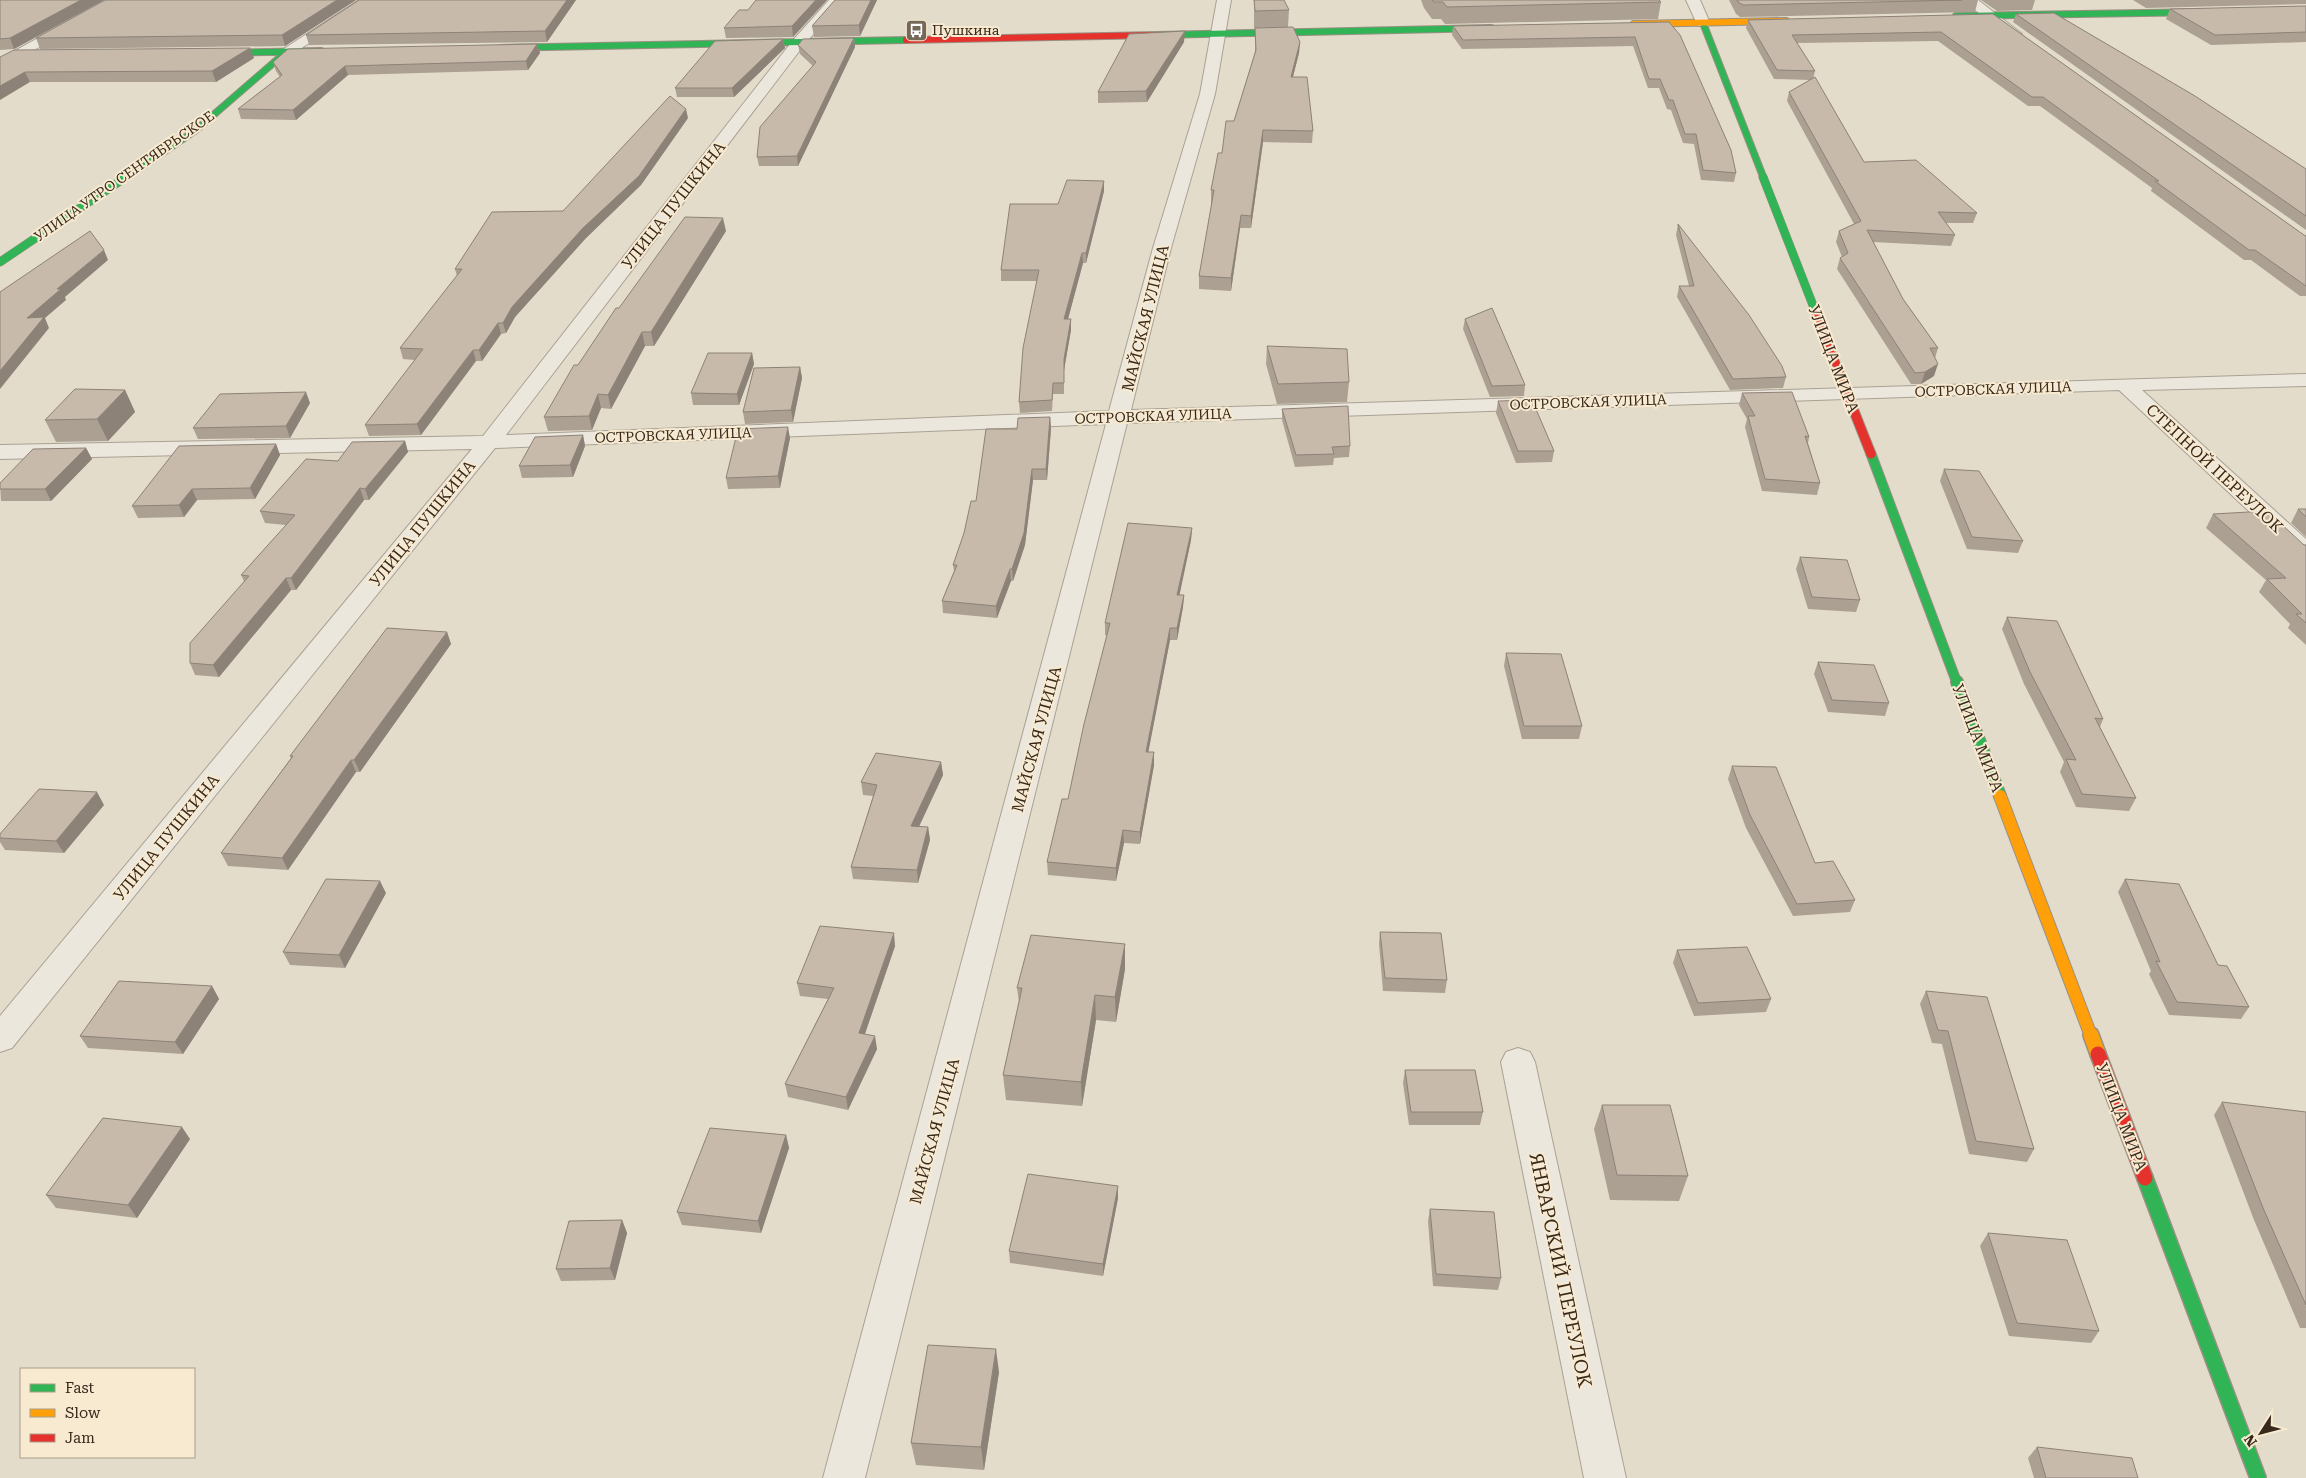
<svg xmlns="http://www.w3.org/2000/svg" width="2306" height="1478" font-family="'Roboto Serif',serif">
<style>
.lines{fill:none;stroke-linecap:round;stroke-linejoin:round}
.street-casing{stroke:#a9a194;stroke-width:2}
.fast-far4-casing{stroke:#999084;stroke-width:8}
.fast-far3-casing{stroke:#999084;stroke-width:9}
.fast-far2-casing{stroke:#999084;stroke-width:11}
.fast-far1-casing{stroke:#999084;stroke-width:14}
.fast-casing{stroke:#999084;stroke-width:18}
.slow-far2-casing{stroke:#999084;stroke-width:8}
.slow-far1-casing{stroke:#999084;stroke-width:14}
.slow-casing{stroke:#999084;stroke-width:18}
.jam-far3-casing{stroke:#999084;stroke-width:8}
.jam-far2-casing{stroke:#999084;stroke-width:9}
.jam-far1-casing{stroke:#999084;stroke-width:11}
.jam-casing{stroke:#999084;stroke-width:18}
.street{fill:#ece7dd;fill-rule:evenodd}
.fast-far4{stroke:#30b455;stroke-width:6}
.fast-far3{stroke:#30b455;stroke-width:8}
.fast-far2{stroke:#30b455;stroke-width:9}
.fast-far1{stroke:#30b455;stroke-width:12}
.fast{stroke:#30b455;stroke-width:15}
.slow-far2{stroke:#ff9f0a;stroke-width:6}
.slow-far1{stroke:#ff9f0a;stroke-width:12}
.slow{stroke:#ff9f0a;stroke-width:15}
.jam-far3{stroke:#e5322d;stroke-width:6}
.jam-far2{stroke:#e5322d;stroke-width:8}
.jam-far1{stroke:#e5322d;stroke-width:9}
.jam{stroke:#e5322d;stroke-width:15}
.wall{fill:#aca093}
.shaded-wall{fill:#8c8278}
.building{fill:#c8baab;stroke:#8c8278}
.labels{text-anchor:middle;stroke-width:4;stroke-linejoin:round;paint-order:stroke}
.far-poi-label{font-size:14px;fill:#38291c;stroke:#f7ead0;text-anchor:start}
.far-street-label{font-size:14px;fill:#38291c;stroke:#f7ead0}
.street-label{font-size:16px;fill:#38291c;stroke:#f7ead0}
.near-street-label{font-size:19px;fill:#38291c;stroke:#f7ead0}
</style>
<rect width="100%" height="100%" fill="#e4dcca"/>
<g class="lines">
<defs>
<path id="street" d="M107,0h17l-124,69v-10z
M359,0h16l-84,55 -5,1 -7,-4z
M829,0h14l-39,45 -298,390 603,-24 44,-163 47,-154 17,-94h14l-16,94 -44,154 -40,162 1175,-36v12l-164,4 164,149v20l-8,-2 -179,-167 -992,33 -262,1055h-42l283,-1054 -611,24 -483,600 -12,4v-36l472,-567 -472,10v-14l483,-9 311,-397z
M1686,0h14l10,23 -2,3h-10z
M1962,0h16l44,34 -2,3h-10z
M1518,1048l12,4 5,10 91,416h-42l-83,-416 5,-10z"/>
<path id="fast-far4" d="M1956,16l250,-4
M1703,23l61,156
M1157,35l334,-7
M501,48l405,-8
M214,53l107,-2
M124,179l72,-49 90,-78"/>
<path id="fast-far3" d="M1763,177l53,136
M0,262l126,-85"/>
<path id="fast-far2" d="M1871,454l86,229"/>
<path id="fast-far1" d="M1957,682l43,114"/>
<path id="fast" d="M2145,1178l113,300"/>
<path id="slow-far2" d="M1634,24l152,-3"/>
<path id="slow-far1" d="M2000,796l91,240"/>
<path id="slow" d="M2091,1035l7,19"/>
<path id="jam-far3" d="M906,40l251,-5"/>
<path id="jam-far2" d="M1816,313l35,89"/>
<path id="jam-far1" d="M1850,401l21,53"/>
<path id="jam" d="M2098,1054l47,124"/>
</defs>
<use href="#street" class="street-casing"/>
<use href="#fast-far4" class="fast-far4-casing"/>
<use href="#fast-far3" class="fast-far3-casing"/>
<use href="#fast-far2" class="fast-far2-casing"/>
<use href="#fast-far1" class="fast-far1-casing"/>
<use href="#fast" class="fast-casing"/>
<use href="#slow-far2" class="slow-far2-casing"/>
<use href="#slow-far1" class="slow-far1-casing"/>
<use href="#slow" class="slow-casing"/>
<use href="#jam-far3" class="jam-far3-casing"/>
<use href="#jam-far2" class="jam-far2-casing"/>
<use href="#jam-far1" class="jam-far1-casing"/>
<use href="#jam" class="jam-casing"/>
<use href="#street" class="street"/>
<use href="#fast-far4" class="fast-far4"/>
<use href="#fast-far3" class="fast-far3"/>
<use href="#fast-far2" class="fast-far2"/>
<use href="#fast-far1" class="fast-far1"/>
<use href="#fast" class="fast"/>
<use href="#slow-far2" class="slow-far2"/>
<use href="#slow-far1" class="slow-far1"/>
<use href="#slow" class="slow"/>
<use href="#jam-far3" class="jam-far3"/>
<use href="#jam-far2" class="jam-far2"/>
<use href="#jam-far1" class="jam-far1"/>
<use href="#jam" class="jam"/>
</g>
<path class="wall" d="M0,0h104l-90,49 -14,1z
M356,0l-71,46 -245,3 -4,-11z
M576,0l-29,42 -238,3 -3,-10z
M827,0l-34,37 -67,1 -2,-10 24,-18z
M835,0h42l-17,36 -46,1 -2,-11z
M1254,0l35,10 -1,17 -34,1z
M1421,0h238l2,2 -3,17 -213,5 -4,-5h-9l-8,-11z
M1729,0h249l-3,12 -235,5 -4,-3z
M1981,0h54l-3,10 -35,1z
M2133,0h173v4l-160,4z
M2306,6v36l-95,3 -45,-26 4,-10z
M1993,14l311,221 2,1v60h-6l-49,-36h-7l-93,-69 1,-3 -112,-82h-12l-90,-65 -141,2 18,28 -2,8 51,83 113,51 -4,10h-27l9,12 -4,11 -78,-4 30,57 35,49 -3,10 -1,18 -13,8h-10l-74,-115 3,-11 2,-1 -6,-15 3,-11 15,-7 -67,-123 2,-9 21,-12 -36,-1 -28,-51 2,-8z
M2016,14l290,155v61l-293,-208z
M1669,22l67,151 -2,9 -33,-2 -7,-36 -11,-1 -12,-33 -4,-1 -8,-21h-11l-15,-42 -171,3 -10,-14 1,-9z
M1255,28l45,14 -1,11 -6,24 20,54 -1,12 -49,-1 -12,86h-11l-9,63 -32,-2v-13l13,-73h-1v-13l11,-37 12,-32 21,-69z
M854,38l1,9 -57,119h-39l-2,-9 56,-91 -13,-12 -2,-9z
M783,39l2,9 -51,49h-57l-2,-9z
M1184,42l-37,60 -49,1v-11z
M537,44l3,9 -12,17 -180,5 -52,45 -55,-1 -3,-10 42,-32 -4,-6 -3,-9z
M0,57l254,1 -38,24h-186z
M688,118l-47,67 -55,53 -71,79 -9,16 -5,1 -19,27h-6l-55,74 -52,1 -4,-11 50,-65 -12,-1 -3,-11 57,-72 -2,-7 108,-58z
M1104,191l-18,72h-3l-15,56 3,11 -7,40v24h-11l-1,17 -32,2 -1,-11 18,-121h-36v-11z
M1678,224l108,153 -3,11 -53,2 -53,-93 2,-11h10l-13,-51z
M726,231l-72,115h-9l-34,63 -10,-1 -9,22 -44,1 -4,-14 34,-52 41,-57z
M1465,319l60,66 -1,11 -34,1 -27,-68z
M1267,346l82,36 -2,20 -70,2 -11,-40z
M752,353l2,11 -15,41h-46l-2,-12z
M800,367l2,11 -9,44 -48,2 -2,-12z
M125,390l10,22 -27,29 -52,1 -11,-22z
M1742,393l67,44 -1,6 12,40 -3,12 -55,-4 -17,-64 2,-8 -8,-14z
M1498,401l56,50 -2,11 -36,1 -20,-50z
M310,403l-20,35 -92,1 -5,-11z
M1282,409l68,37 -1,11 -15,1 -1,7 -38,2 -13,-47z
M1050,417l1,11 -4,52h-14l-8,65 -12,36h-2l-14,37 -54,-5 -1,-12 12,-30 -1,-6 23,-64 41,-72z
M583,435l2,11 -12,31 -51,1 -3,-12z
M790,438l-10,50 -52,1 -2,-11z
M405,441l3,11 -39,48h-5l-68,90h-5l-72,87 -24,-2 -5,-12 54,-82 -3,-6 45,-50 -21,-2 -5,-12 78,-50z
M276,444l4,11 -25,44 -58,1 -13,17 -46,1 -6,-12z
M86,448l6,11 -41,42h-50l-1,-18z
M1944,469l79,72 -5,12 -51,-4 -27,-68z
M2298,509h8v28l-15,-14z
M2213,514l93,31v100l-18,-17 2,-4 -31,-32 7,-12 -60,-52z
M1192,528l-1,12 -12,55h5l-1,12 -6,33h-7l-22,112h6v13l-14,79 -16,-1 -8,38 -68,-6 -1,-13 21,-63 39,-164h-2v-12z
M1800,557l60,43 -4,12 -48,-3 -12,-40z
M2007,617l96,102 -3,8 36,71 -7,13 -53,-4 -16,-35 4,-10 -40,-78 -22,-55z
M447,632l4,12 -91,128h-4l-68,98 -60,-4 -7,-13 70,-95 -1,-2z
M1506,653l76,73 -3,13h-57l-18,-73z
M1818,662l71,41 -4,13 -57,-4 -14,-38z
M941,762l2,13 -24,52h9l2,13 -12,43 -65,-4 -2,-12 22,-71 -10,-1 -2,-13z
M1732,766l83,97 40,37 -5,12 -57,4 -47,-88 -18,-49z
M104,805l-40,48 -59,-3 -5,-8v-8z
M2125,879l93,86 31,42 -8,12 -72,-4 -20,-41 2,-3 -33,-79z
M386,893l-41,75 -55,-3 -7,-13z
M1380,932l67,48 -2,13 -62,-2 -4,-47z
M1125,944v25l-9,53 -20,-2 -14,86 -76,-6 -3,-25 16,-73 -2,-14z
M895,946l-30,88 12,15 -29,61 -60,-13 -3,-13 43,-85 -28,-3 -3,-13z
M1677,950l94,49 -5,13 -72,4 -21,-53z
M212,986l7,13 -36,55 -95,-6 -8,-12z
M1926,991l108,158 -7,13 -58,-8 -27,-110 -10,-1 -12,-39z
M1405,1070l78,42 -3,13h-71l-6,-42z
M2222,1102l84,10v216h-6l-46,-108 -40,-105z
M1602,1105l86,71 -9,25 -69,-1 -16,-71z
M786,1135l3,13 -28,85 -79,-8 -5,-13z
M190,1139l-53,79 -81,-10 -10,-13z
M1118,1198l-15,78 -93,-13 -1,-12z
M1430,1209l71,69 -3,12 -65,-4 -5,-65z
M622,1220l5,13 -12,47 -54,1 -5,-12z
M1988,1233l111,98 -8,12 -82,-7 -29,-90z
M999,1372l-15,98 -68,-5 -5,-22z
M2037,1447l101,31h-104l-6,-20z"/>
<path class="shaded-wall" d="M81,0h23l-90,49 -4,-11z
M337,0h19l-71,46 -3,-11z
M567,0h9l-29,42 -2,-11z
M816,0h11l-34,37 -1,-11z
M871,0h6l-17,36 -1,-11z
M1185,31l-1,11 -37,60 -1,-11z
M854,38l1,9 -57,119 -1,-10z
M783,39l2,9 -51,49 -2,-9z
M1300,42l-1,11 -9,35 1,-11z
M537,44l3,9 -12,17 -2,-9z
M250,48l4,10 -38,24 -4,-11z
M345,66l3,9 -52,45 -3,-10z
M25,72l5,10 -30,18v-14z
M686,109l2,9 -47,67 -55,53 -71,79 -9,16 -3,-10 9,-16z
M1263,130v12l-12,86v-12z
M1104,181v10l-18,72v-10z
M1241,215l-1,13 -9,63v-13z
M723,218l3,13 -72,115 -3,-14z
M104,250l4,10 -43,37 1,3 -21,18 4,10 -49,61v-18l27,-53 30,-29z
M1082,253l1,10 -18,67 -1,-11z
M1071,319v11l-7,40v24v-35z
M498,323l3,11 -19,27 -3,-11z
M642,332l3,14 -34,63 -3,-14z
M473,350l3,11 -55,74 -4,-11z
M752,353l2,11 -15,41 -2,-11z
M1938,364l-4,12 -13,8 4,-12z
M800,367l2,11 -9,44 -2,-12z
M125,390l10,22 -27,29 -11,-22z
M306,392l4,11 -20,35 -4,-12z
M598,394l3,14 -9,22 -3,-14z
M1050,417l1,11 -4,52 -1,-11z
M788,427l2,11 -10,50 -2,-12z
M583,435l2,11 -12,31 -3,-12z
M405,441l3,11 -39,48 -4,-11z
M276,444l4,11 -25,44 -5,-11z
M86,448l6,11 -41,42 -6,-12z
M1032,469l1,11 -8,65 -12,36 -1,-12z
M360,488l4,12 -68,90 -5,-12z
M192,489l5,11 -13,17 -5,-12z
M1192,528l-1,12 -14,67v-12z
M1010,569l1,12 -14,37 -1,-12z
M286,578l5,12 -72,87 -6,-12z
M1184,595l-1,12 -6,33v-12z
M1170,628v12l-24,124v-12z
M447,632l4,12 -91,128 -6,-12z
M1154,752v13l-14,79v-12z
M351,760l5,12 -68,98 -6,-12z
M941,762l2,13 -30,64 -2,-13z
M97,792l7,13 -40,48 -8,-12z
M928,827l2,13 -12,43 -1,-13z
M1123,830l1,13 -8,38v-13z
M380,881l6,12 -41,75 -6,-13z
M894,933l1,13 -34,99 -2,-12z
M1125,944v25l-9,53 -1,-25z
M212,986l7,13 -36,55 -8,-12z
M1095,995l1,25 -14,86 -1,-24z
M875,1036l2,13 -29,61 -2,-13z
M182,1127l8,12 -53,79 -9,-13z
M786,1135l3,13 -28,85 -3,-12z
M1118,1186v12l-15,78v-12z
M622,1220l5,13 -12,47 -5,-12z
M996,1349l3,23 -15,98 -3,-23z"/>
<path class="building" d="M0,0h81l-71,38 -10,1z
M105,0h232l-55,35 -246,3z
M359,0h208l-22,31 -239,4z
M756,0h60l-24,26 -68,2 15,-18h9z
M835,0h36l-12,25 -47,1z
M1254,0h30l5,10 -34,1z
M1432,0h227l2,2 -214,5 -4,-5h-9z
M1737,0h225l-219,5 -5,-3z
M2306,6v26l-91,3 -45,-26z
M2054,13l141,83 111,73v47l-290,-202z
M1993,14l311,221 2,1v50l-51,-36h-6l-94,-69h4l-116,-84h-11l-91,-65 -149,3 23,36 -38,-1 -29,-50z
M1669,22l11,13 51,115 5,23 -33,-3 -7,-36h-11l-12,-34h-4l-9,-21h-11l-14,-42 -172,3 -10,-14z
M1293,27l7,15 -9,35h16l6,54 -50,-1 -12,86 -10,-1 -10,63 -32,-2 15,-86h-3l5,-26 2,-11h4l4,-32h8l22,-71 -1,-22z
M1185,31l-39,60 -48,1 31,-58z
M854,38l-57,118 -40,1 3,-30 56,-65 -18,-17 5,-6z
M783,39l-51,49h-57l40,-47z
M537,44l-11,17 -181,5 -52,44 -55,-1 44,-34 -9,-13 15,-13z
M250,48l-38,23 -187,1 -25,14v-29l14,-7z
M1815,77l49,85 52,-2 61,53 -39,-1 17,23 -88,-5 36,69 35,49h-8l8,16 -13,8 -10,1 -75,-115 8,-5 -9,-22 22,-10 -72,-129z
M670,96l16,13 -47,67 -56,52 -71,79 -9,16h-5l-19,27h-6l-56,74 -52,1 58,-76 -23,-1 62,-79h-7l37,-57 71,-1z
M1067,180l37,1 -18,72h-4l-18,66h7l-7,40v24h-11l-1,17 -33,2 4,-54 16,-78h-38l9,-66h48z
M685,217l38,1 -72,114h-9l-34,63 -10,-1 -9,22 -45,1 30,-52h4l38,-57h3z
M1678,224l71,91 33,51 4,11 -53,2 -54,-93h15z
M90,231l14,19 -47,39h4l-34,29 17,-1 -44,54v-79z
M1492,308l33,77 -33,1 -27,-67z
M1267,346l80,3 2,33 -71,2z
M708,353h44l-15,41 -46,-1z
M800,367l-9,43 -48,2 11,-44z
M75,389l50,1 -28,29 -52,1z
M306,392l-20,34 -93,2 27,-34z
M1792,392l17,45 -4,-1 15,47 -55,-4 -17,-63h7l-13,-23z
M1532,400l22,51h-36l-20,-50z
M1348,406l2,40 -18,1 2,7 -38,1 -14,-46z
M1050,417l-4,52h-14l-8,64 -12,36h-2l-14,37 -54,-5 15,-36h-4l11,-32 7,-32h5l10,-72h31l1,-11z
M788,427l-10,49 -52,2 12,-49z
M583,435l-13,30 -51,1 16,-29z
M405,441l-40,48 -5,-1 -69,90h-5l-73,87 -23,-2v-20l59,-67 -8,-1 54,-60 -35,-4 46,-52 32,2 14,-19z
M276,444l-26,44 -58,1 -13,16 -47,1 47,-60z
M86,448l-41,41h-45v-6l33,-34z
M1944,469l35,2 44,70 -51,-4z
M2298,509h8v8z
M2267,511l37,34h2v78l-10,-9h6l-35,-35 19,-1 -73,-64z
M1128,523l64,5 -15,67h7l-7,33h-7l-24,124h8l-14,80 -17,-2 -7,38 -69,-6 15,-63h6l16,-75 26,-101h-5z
M1800,557l47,3 13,40 -48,-3z
M2007,617l50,4 46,98 -8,-1 41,80 -54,-4 -16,-35 10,1 -46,-88z
M387,628l60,4 -93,128h-3l-69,98 -61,-5 72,-97h-3z
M1506,653l55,1 21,72h-58z
M1818,662l56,3 15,38 -57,-3z
M876,753l65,9 -30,64 17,1 -11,43 -66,-3 26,-82 -16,-3z
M1732,766l44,1 39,96 18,-2 22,39 -58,4 -47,-89z
M39,789l58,3 -41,49 -56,-3v-4z
M326,879l54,2 -41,74 -56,-3z
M2125,879l54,5 39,81 9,1 22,41 -72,-5 -21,-41 4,1z
M820,926l74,7 -35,100 16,3 -29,61 -61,-13 49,-96 -37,-5z
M1380,932l61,1 6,47 -62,-2z
M1031,935l94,9 -10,53 -20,-2 -14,87 -78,-7 19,-87h-5z
M1747,947l24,52 -73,4 -21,-53z
M119,981l93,5 -37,56 -95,-6z
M1926,991l61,6 47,152 -58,-8 -28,-110 -10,-1z
M1405,1070h70l8,42h-72z
M2222,1102l84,10v193l-43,-97z
M1602,1105h68l18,71 -71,-1z
M103,1118l79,9 -54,78 -82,-10z
M710,1128l76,7 -28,86 -81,-9z
M1028,1174l90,12 -15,78 -94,-13z
M1430,1209l64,3 7,66 -65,-4z
M622,1220l-12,48 -54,1 13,-48z
M1988,1233l79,7 32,91 -82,-8z
M928,1345l68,4 -15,98 -70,-4z
M2037,1447l95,11 6,20h-92z"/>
<defs>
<symbol id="bus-square" viewBox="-11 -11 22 22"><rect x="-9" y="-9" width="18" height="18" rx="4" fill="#746859" stroke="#f7ead0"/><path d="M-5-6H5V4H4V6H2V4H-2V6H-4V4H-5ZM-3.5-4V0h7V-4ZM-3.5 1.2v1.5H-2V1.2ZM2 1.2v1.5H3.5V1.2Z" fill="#fff"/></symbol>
</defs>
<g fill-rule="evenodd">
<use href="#bus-square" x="904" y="18" width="25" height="25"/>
</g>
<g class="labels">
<g class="far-poi-label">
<text x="932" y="35">Пушкина</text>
</g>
<g class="far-street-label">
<text transform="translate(124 176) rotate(-35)" y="5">УЛИЦА УТРО СЕНТЯБРЬСКОЕ</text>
<text transform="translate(1993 389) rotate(-2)" y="5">ОСТРОВСКАЯ УЛИЦА</text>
<text transform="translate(1588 402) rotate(-2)" y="5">ОСТРОВСКАЯ УЛИЦА</text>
<text transform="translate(1153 416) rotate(-2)" y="5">ОСТРОВСКАЯ УЛИЦА</text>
<text transform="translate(673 435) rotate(-2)" y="5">ОСТРОВСКАЯ УЛИЦА</text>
</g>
<g class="street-label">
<text transform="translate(673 205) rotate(-52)" y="6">УЛИЦА ПУШКИНА</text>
<text transform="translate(1145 318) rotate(-76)" y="6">МАЙСКАЯ УЛИЦА</text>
<text transform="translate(1834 359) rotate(69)" y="6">УЛИЦА МИРА</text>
<text transform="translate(2215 468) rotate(43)" y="6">СТЕПНОЙ ПЕРЕУЛОК</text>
<text transform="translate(422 523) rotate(-51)" y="6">УЛИЦА ПУШКИНА</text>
<text transform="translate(1978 738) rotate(69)" y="6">УЛИЦА МИРА</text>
<text transform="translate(1036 739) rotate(-75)" y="6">МАЙСКАЯ УЛИЦА</text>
<text transform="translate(166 837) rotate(-51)" y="6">УЛИЦА ПУШКИНА</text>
<text transform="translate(2122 1117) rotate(69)" y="6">УЛИЦА МИРА</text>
<text transform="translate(934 1131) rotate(-75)" y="6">МАЙСКАЯ УЛИЦА</text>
</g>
<g class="near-street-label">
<text transform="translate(1561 1270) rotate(78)" y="7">ЯНВАРСКИЙ ПЕРЕУЛОК</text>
</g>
</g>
<rect x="20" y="1368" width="175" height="90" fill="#f7ead0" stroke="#ab9d88"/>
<rect x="30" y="1384" width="25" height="8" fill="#30b455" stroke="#ab9d88"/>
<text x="65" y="1393" font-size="15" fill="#38291c">Fast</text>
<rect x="30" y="1409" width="25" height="8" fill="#ff9f0a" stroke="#ab9d88"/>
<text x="65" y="1418" font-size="15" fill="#38291c">Slow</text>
<rect x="30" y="1434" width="25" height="8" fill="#e5322d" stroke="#ab9d88"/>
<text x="65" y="1443" font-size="15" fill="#38291c">Jam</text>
<g transform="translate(2261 1433) rotate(234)" stroke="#f7ead0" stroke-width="4" paint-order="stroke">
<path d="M0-4L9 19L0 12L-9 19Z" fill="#38291c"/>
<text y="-8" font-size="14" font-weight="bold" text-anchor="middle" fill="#38291c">N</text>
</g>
</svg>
